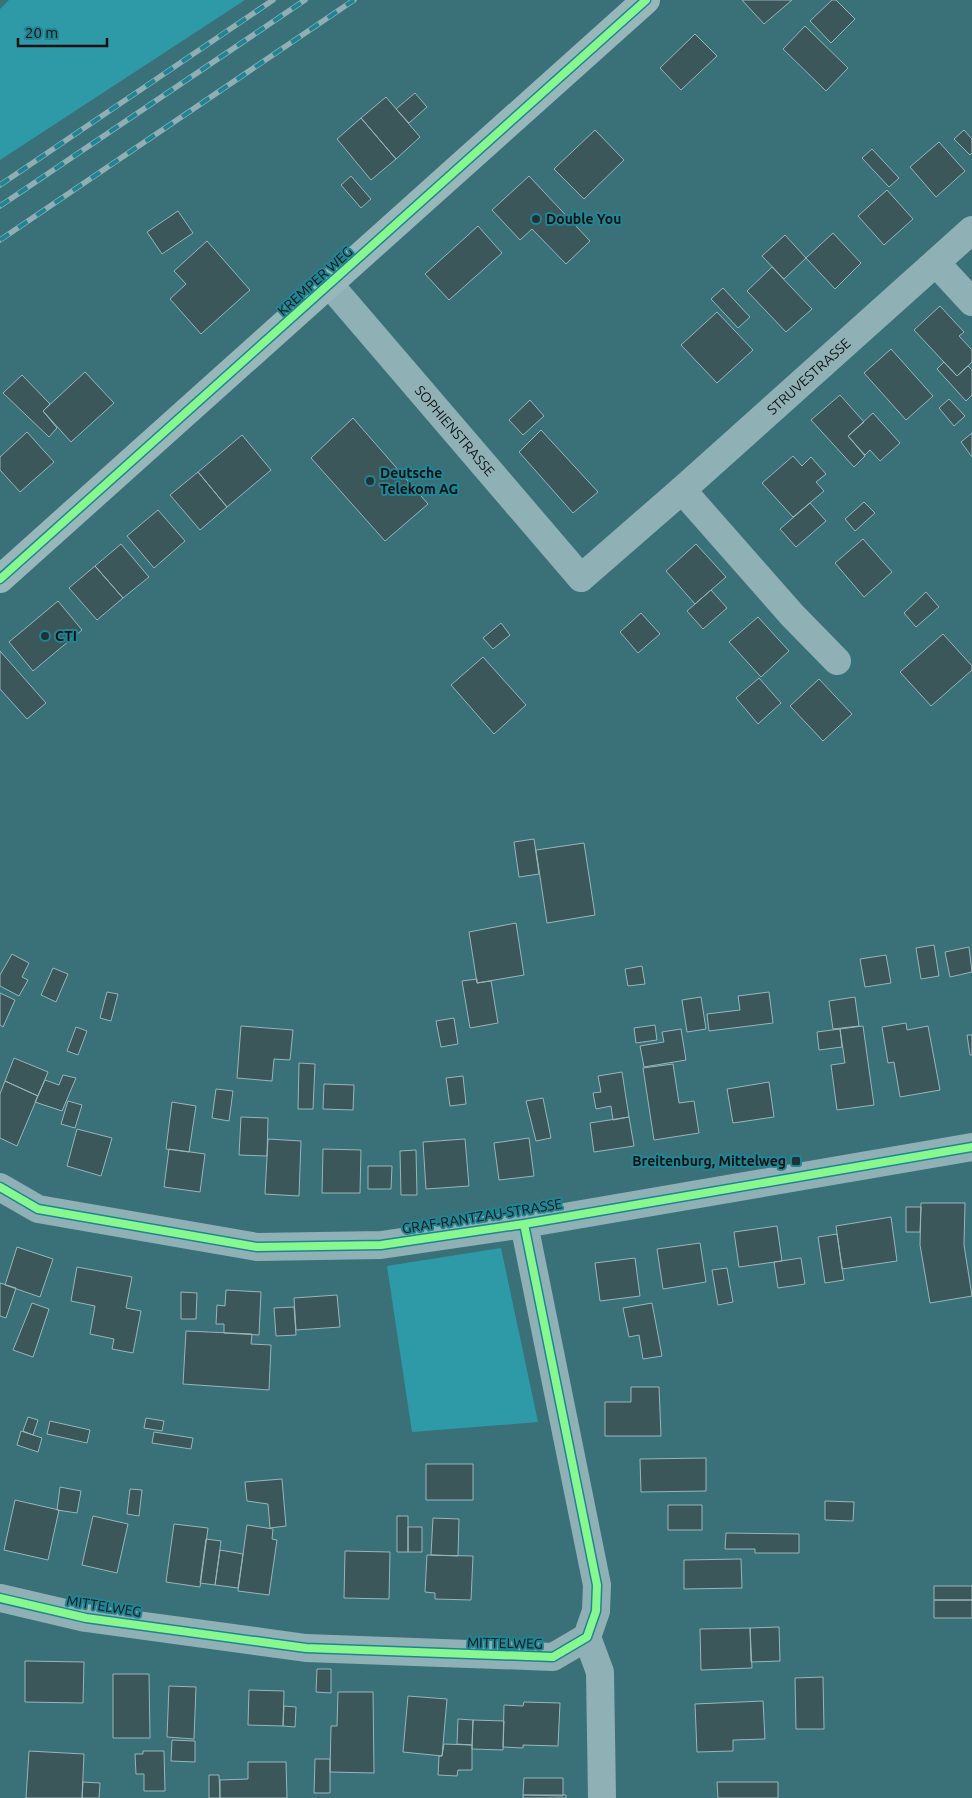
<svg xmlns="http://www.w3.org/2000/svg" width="972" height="1798" font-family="Ubuntu,sans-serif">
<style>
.green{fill:#2e9aa7}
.building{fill:#3c575a;stroke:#97b6ba}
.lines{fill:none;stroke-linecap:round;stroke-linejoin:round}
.street{stroke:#8fb1b5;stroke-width:28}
.secondary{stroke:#98b7ba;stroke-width:28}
.rail-casing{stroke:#8fafb4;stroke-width:5.5}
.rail{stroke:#1f8594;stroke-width:4;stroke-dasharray:11;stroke-linecap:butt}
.cycleway-casing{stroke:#1f8594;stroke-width:11}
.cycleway{stroke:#87f88f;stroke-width:8}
.poi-dot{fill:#1f3335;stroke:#1f8594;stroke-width:2}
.labels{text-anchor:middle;stroke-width:4;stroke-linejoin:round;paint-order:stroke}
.poi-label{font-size:14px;font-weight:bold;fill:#111;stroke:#1f8594;text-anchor:start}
.street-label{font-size:14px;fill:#111;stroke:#1f8594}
</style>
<rect width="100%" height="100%" fill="#3a7179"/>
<path class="green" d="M9,0h236l-245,160v-151z
M501,1248l37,174 -126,10 -25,-166z"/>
<path class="building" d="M742,0h50l-28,24z
M832,0h4l19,19 -24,24 -21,-22z
M805,26l43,42 -22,23 -43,-42z
M695,34l22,22 -36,34 -21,-22z
M415,93l12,14 -18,16 -13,-14z
M386,97l34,40 -24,22 -35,-41z
M361,118l35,41 -25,21 -34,-41z
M595,130l29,30 -40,39 -30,-30z
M964,130l8,9v14l-2,2 -16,-16z
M939,142l26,29 -29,26 -26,-30z
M872,149l27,29 -10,9 -27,-29z
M351,176l20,23 -10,9 -20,-23z
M529,176l61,65 -24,23 -34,-35 -12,11 -28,-30z
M887,190l26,29 -29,26 -26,-29z
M178,211l15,22 -31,21 -15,-22z
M478,226l24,27 -53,47 -24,-26z
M833,233l28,30 -26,26 -29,-31z
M785,235l21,23 -22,21 -22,-23z
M207,241l43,49 -49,44 -31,-35 16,-15 -12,-13z
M772,267l40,42 -26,23 -39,-41z
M723,288l27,29 -12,11 -27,-29z
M940,306l24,26 -5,4 13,14v12l-15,14 -43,-46z
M717,312l36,38 -36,33 -36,-38z
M891,349l42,47 -27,24 -42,-47z
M944,362l13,14 11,-10 4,4v25l-6,6 -29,-32z
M85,372l29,31 -43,39 -28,-31z
M22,375l28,29 -7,7 14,17 -8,9 -46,-44z
M840,395l24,27 -16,14 17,20 -11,11 -43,-47z
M949,399l16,17 -11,10 -15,-18z
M530,400l14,16 -21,19 -14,-15z
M873,413l27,30 -20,18 -10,-11 -5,5 -17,-19z
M353,418l75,86 -43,37 -74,-83z
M541,430l57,62 -25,21 -54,-61z
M27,432l27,30 -34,30 -20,-22v-13z
M972,433v24l-11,-15z
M242,435l29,35 -44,37 -29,-35z
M793,456l9,10 9,-9 15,17 -10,8 8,9 -31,26 -31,-34z
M198,472l29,35 -27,23 -30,-35z
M864,502l11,11 -20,18 -10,-12z
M810,503l16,18 -30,26 -16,-18z
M158,510l27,31 -31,27 -27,-32z
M863,539l29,33 -28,25 -29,-34z
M121,544l28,33 -26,21 -28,-32z
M696,544l30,33 -31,27 -29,-33z
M95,566l28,32 -26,22 -28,-32z
M711,590l16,18 -24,21 -16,-18z
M926,592l13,15 -23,20 -12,-14z
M58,601l24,29 -49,41 -24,-29z
M641,613l19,21 -22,19 -18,-21z
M758,617l31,34 -28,26 -32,-35z
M501,623l9,12 -17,14 -10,-11z
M943,634l29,32v4l-41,36 -31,-34z
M0,651l46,52 -19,16 -27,-30z
M483,657l43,48 -32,29 -43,-49z
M759,678l22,25 -23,21 -22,-26z
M819,679l33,35 -29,27 -33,-35z
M534,839l5,35 -20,3 -5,-35z
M584,843l11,72 -48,8 -11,-73z
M516,923l8,52 -47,8 -8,-51z
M934,945l5,31 -18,3 -5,-31z
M969,947l3,25 -22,5 -5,-25z
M12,954l17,9 -7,14 6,3 -9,16 -19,-10v-11z
M886,955l5,28 -26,4 -5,-28z
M642,966l3,18 -17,2 -3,-17z
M53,968l15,6 -12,28 -15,-7z
M477,979v4l14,-2 7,42 -28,5 -8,-47z
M107,992l11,2 -7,27 -11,-3z
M769,992l4,31 -64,8 -2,-17 33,-4 -2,-14z
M0,993l15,7 -12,27 -3,-2z
M701,997l5,32 -19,3 -5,-32z
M855,997l4,29 -26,3 -4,-28z
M454,1018l4,26 -17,3 -5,-26z
M906,1023l1,7 21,-4 12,64 -40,7 -6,-35 -6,1 -6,-36z
M655,1025l2,15 -21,3 -2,-15z
M241,1026l52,4 -3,30 -16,-1 -2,22 -35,-3z
M863,1026l11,79 -37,5 -6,-45 14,-2 -5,-34z
M76,1027l11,4 -9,24 -11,-4z
M681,1029l5,31 -42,7 -4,-21 24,-4 -2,-10z
M840,1029l2,18 -23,3 -2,-18z
M967,1035h5v20h-2z
M14,1058l34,14 -10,24 -33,-15z
M299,1063l16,1 -2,45h-15z
M673,1064l6,39 15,-2 5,32 -45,7 -11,-72z
M622,1072l7,45 -16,3 -2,-14 -15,3 -3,-16 8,-1 -3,-16z
M63,1075l13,3 -14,33 -27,-9 10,-22 14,5z
M463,1076l3,28 -16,2 -4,-28z
M5,1081l33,15 -21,50 -17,-8v-44z
M769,1082l5,35 -41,6 -6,-34z
M324,1084l30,1 -1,25 -30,-1z
M216,1089l17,2 -4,30 -17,-3z
M543,1098l8,40 -15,3 -10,-40z
M68,1101l14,4 -7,23 -14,-4z
M172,1102l24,4 -7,46 -23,-3z
M241,1117l27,1 -1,38 -28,-1z
M629,1117l5,29 -40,6 -4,-29z
M77,1129l35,9 -11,38 -34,-10z
M529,1138l5,38 -35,4 -5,-37z
M268,1139l33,2 -2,55 -34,-2z
M465,1139l4,47 -43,3 -3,-47z
M169,1149l36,5 -5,38 -36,-5z
M323,1149l38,1 -1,43h-38z
M416,1150l1,45h-16l-1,-44z
M368,1166h24l-1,23h-23z
M921,1203h44l-1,42 8,51 -42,7 -10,-58z
M906,1207h15l-1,25h-14z
M891,1217l6,44 -55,8 -6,-43z
M777,1226l5,35 -43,6 -5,-35z
M837,1234l7,46 -19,3 -7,-46z
M700,1243l6,39 -43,7 -6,-40z
M17,1247l36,12 -13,38 -35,-12z
M635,1258l5,38 -40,5 -5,-38z
M801,1258l4,26 -27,4 -4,-26z
M77,1267l55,10 -6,31 15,3 -8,42 -21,-4 2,-10 -24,-5 5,-28 -24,-5z
M727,1268l6,34 -15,3 -6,-35z
M0,1283l16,5 -10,30 -6,-2z
M226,1290l35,2 -2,43 -35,-2v-9h-8l1,-19 8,1z
M181,1292l16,1 -1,26h-15z
M337,1295l3,32 -44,3 -2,-32z
M32,1303l17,6 -16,48 -20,-7z
M652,1303l10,53 -19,3 -4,-24 -10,2 -6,-29z
M294,1307l2,28 -20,1 -2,-28z
M186,1331l66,3 -1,10 20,1 -2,45 -86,-6z
M631,1387h28l2,49h-56v-34h26z
M28,1417l10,3 -5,15 -10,-4z
M146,1418l18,3 -2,10 -18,-3z
M50,1421l40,9 -3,13 -40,-9z
M21,1431l21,7 -4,14 -21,-7z
M154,1432l39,6 -2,11 -39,-6z
M706,1458v33l-65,1 -1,-33z
M426,1464h47v36h-47z
M282,1479l4,47 -16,2 -2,-24 -21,-3 -2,-19z
M60,1487l21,4 -4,22 -20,-3z
M130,1489l12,1 -3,26 -12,-2z
M15,1500l44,10 -11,50 -44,-10z
M825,1501l29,1 -1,19 -28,-1z
M668,1505h34v25h-34z
M93,1516l35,8 -11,49 -35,-8z
M397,1516h11v36h-11z
M433,1518l26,1 -1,37 -27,-1z
M174,1524l34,4 -8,59 -34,-5z
M247,1525l26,4 -1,10 5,1 -8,55 -31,-4z
M408,1527h14v25h-14z
M726,1533l73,1v19h-44v-4h-30z
M206,1539l15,2 -6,44 -15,-2z
M220,1550l23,4 -5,34 -23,-3z
M345,1551l45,1 -1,47 -45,-1z
M427,1555l46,1 -2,44 -36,-1v-6l-10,-1z
M741,1559l1,29 -58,1v-29z
M934,1586h38v14h-38z
M934,1600h38v18h-38z
M779,1627l1,34 -29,1 -1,-34z
M750,1628l2,40 -51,2 -1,-41z
M25,1661l59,1 -1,41 -58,-1z
M317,1669h14v24l-15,-1z
M113,1674h36l1,64h-37z
M823,1677l1,52h-28l-1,-51z
M169,1686l27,1 -2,52 -27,-2z
M249,1690l35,1 -1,35 -35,-1z
M338,1692h35l1,81 -44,-1 1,-46h6z
M408,1696l39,3 -5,57 -39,-4z
M763,1701l2,38 -32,1v11l-36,1 -2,-48z
M524,1702l36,1 -2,43 -35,-1v3l-20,-1 1,-42 19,1z
M284,1706l12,1 -1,20 -12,-1z
M458,1719l15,1 -1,25 -15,-1z
M473,1720l31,1 -1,29 -31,-1z
M172,1740l23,1v21l-24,-1z
M444,1744l28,1v25h-14l-1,6 -19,-1 1,-19h3z
M29,1751l55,3 -2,44h-56z
M143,1751h21l1,40h-21v-17h-8l-1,-20h8z
M315,1759h15v34h-16z
M248,1762h38l1,36h-67v-18l28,-1z
M209,1775h10l1,23h-11z
M524,1778h39v18l-40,-1z
M83,1782l17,1 -1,15h-17z
M717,1782h61v16h-60z
M523,1795h43v3h-43z"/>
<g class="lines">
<g class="street">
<path d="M936,263l36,39"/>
<path id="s1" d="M330,285l251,293 101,-88 290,-260"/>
<path d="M682,490l110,125 45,46"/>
<path d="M0,1187l38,22 219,38 124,-2 143,-21 448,-77"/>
<path d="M0,1598l86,20 220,30 247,9 34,-20 9,-26 1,-26 -73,-361"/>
<path d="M587,1637l13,35 2,126"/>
</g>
<path class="secondary" d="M0,579l646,-579"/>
<defs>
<path id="rail" d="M0,185l273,-185
M0,206l305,-206
M0,240l354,-240"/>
</defs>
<use href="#rail" class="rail-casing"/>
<use href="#rail" class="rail"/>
<defs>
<path id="cycleway" d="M0,579l646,-579
M0,1187l38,22 219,38 124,-2 143,-21 448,-77
M0,1598l86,20 220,30 247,9 34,-20 9,-26 1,-26 -73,-361"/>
</defs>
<use href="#cycleway" class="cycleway-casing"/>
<use href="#cycleway" class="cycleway"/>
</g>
<g class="poi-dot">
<circle cx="536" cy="219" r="5"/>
<circle cx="370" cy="481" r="5"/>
<circle cx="45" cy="636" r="5"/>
<rect x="791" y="1156" width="10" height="10" rx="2.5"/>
</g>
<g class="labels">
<g class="poi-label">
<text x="546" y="224">Double You</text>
<text x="380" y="478">Deutsche<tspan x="380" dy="16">Telekom AG</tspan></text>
<text x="55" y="641">CTI</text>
<text x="786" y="1166" text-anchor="end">Breitenburg, Mittelweg</text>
</g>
<g class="street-label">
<text transform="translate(315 281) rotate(-42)" y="5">KREMPER WEG</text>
<text dy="5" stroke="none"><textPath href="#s1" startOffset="690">STRUVESTRASSE</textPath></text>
<text dy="5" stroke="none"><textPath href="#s1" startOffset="192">SOPHIENSTRASSE</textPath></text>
<text transform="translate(482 1216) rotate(-9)" y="5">GRAF-RANTZAU-STRASSE</text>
<text transform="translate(104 1606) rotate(9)" y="5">MITTELWEG</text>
<text transform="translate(505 1643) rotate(1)" y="5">MITTELWEG</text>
</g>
</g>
<path d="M18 38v8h89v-8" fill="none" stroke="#111111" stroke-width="2.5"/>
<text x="25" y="38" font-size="15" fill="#111111" stroke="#1f8594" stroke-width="4" paint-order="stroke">20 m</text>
</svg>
